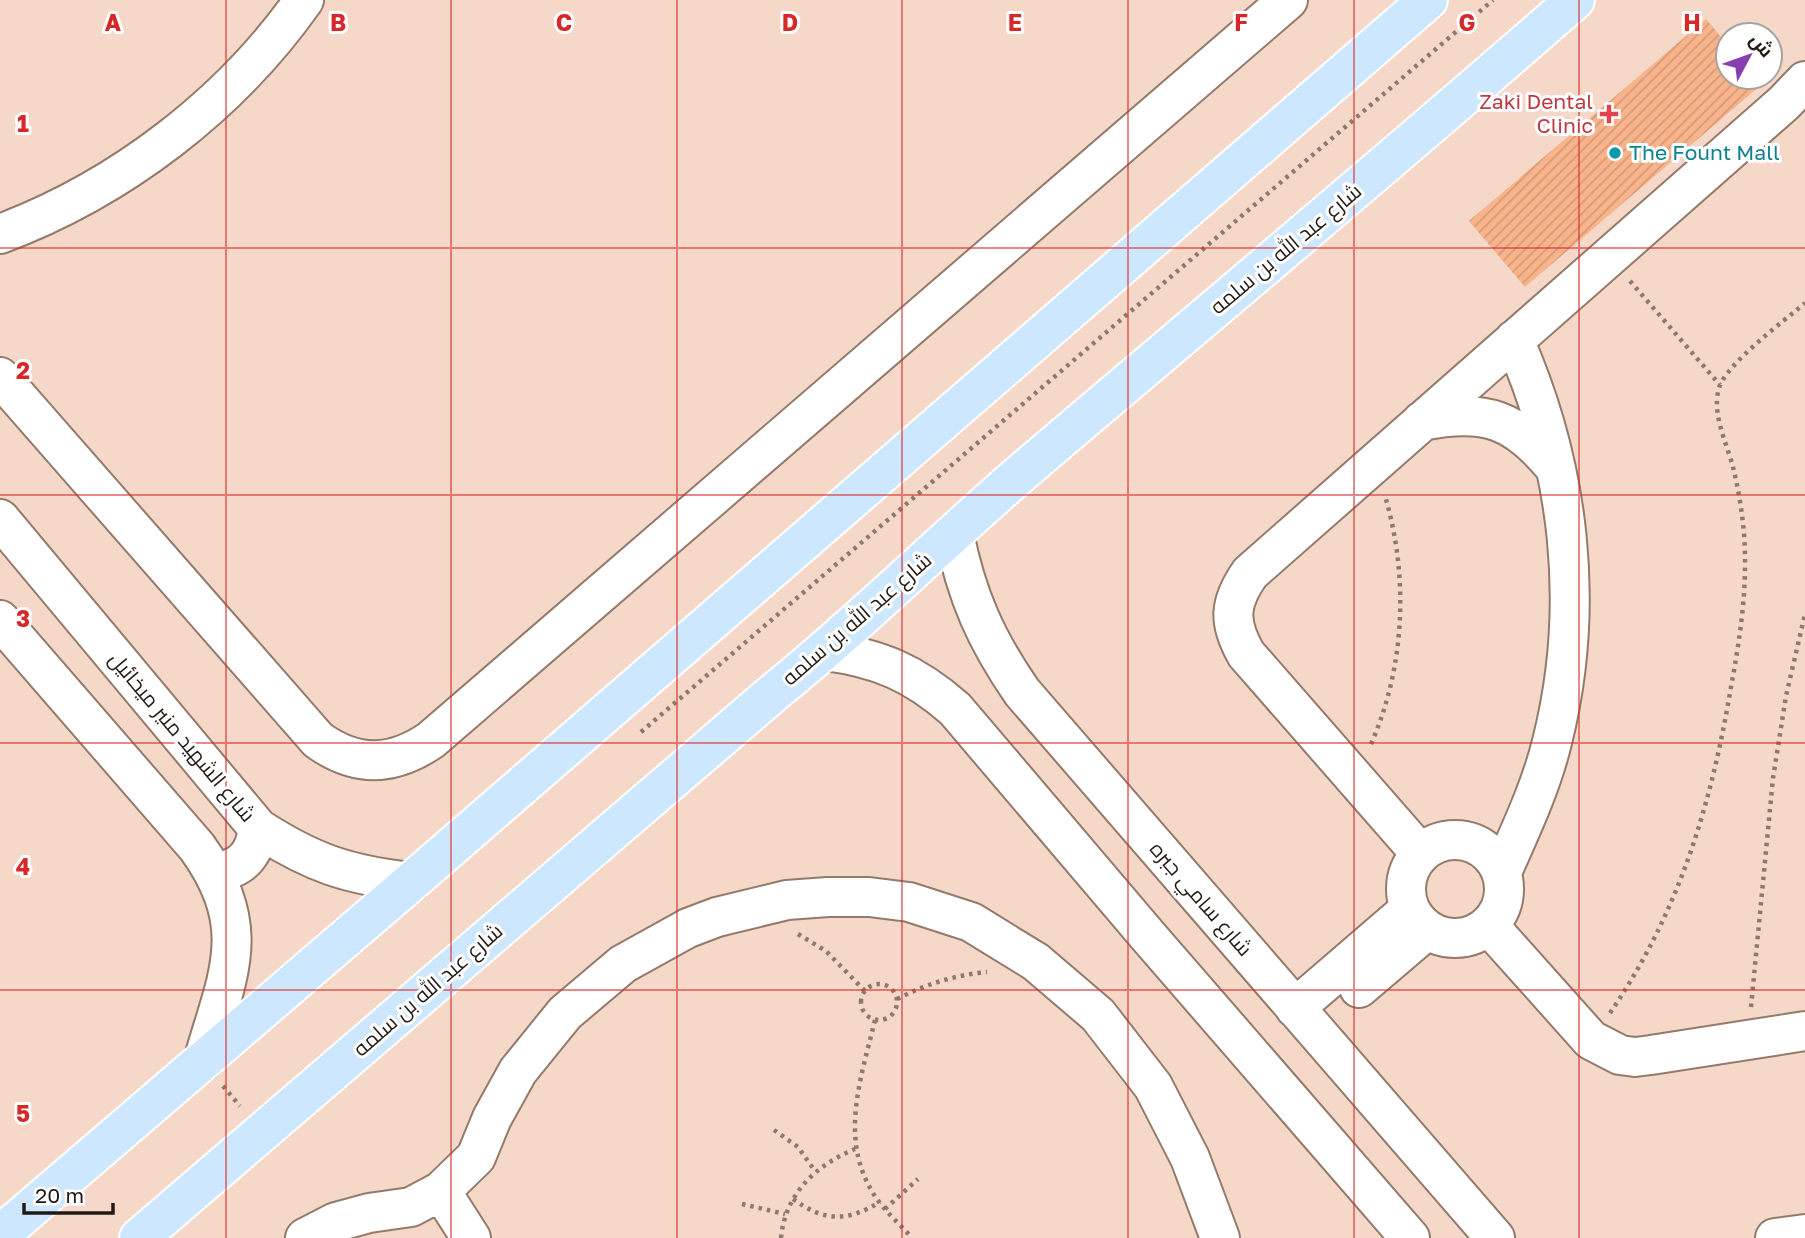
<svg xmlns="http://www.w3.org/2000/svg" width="1805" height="1238" font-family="'Golos Text',Cairo,sans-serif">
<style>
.building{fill:url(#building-hatch)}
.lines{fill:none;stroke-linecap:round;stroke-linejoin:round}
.minor-casing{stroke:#937a6b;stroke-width:42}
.major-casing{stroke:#fff;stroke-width:42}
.path{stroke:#8d7a6f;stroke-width:4.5;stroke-dasharray:3.5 5;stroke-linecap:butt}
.minor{stroke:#fff;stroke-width:38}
.major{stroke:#cde7fe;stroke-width:38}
.grid{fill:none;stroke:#d62828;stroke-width:2;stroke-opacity:0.55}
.health-dot{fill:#e0444e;stroke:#fff;stroke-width:2.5}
.culture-dot{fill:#0f9aa8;stroke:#fff;stroke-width:2.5}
.labels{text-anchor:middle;stroke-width:6;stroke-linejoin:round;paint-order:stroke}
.health-label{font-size:21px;fill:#be3a42;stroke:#fff;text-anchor:end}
.culture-label{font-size:21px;fill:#0d838f;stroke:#fff;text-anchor:start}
.street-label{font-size:21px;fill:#231a14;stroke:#fff}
.grid-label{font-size:23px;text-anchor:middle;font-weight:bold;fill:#d62828;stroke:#fff;stroke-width:6;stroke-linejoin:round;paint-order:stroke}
</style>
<defs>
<pattern id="building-hatch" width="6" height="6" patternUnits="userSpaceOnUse" patternTransform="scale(1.75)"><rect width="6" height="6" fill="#f9b48c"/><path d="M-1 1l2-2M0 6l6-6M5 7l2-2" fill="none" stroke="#d59a78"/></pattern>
</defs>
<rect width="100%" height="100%" fill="#f5d8c8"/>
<path class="building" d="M1706,19l22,26v32h27l6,8 -236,202 -56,-66z"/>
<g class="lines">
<defs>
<path id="minor" d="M0,234c120,-45 230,-129 304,-234
M0,377l318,363c39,28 75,26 113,0l857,-740
M1422,421c63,-13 94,-2 134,48
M0,519l258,309c54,35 90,47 153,54
M954,533c12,62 32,107 68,159l473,546
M0,620l197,227c58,81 31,127 6,214
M825,651c54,7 89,22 130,58l193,227 262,302
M1406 889a49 49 0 1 1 98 0a49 49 0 1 1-98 0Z
M1420,853l-174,-199c-18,-32 -17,-51 4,-81l534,-470 21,-22
M214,872c27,-2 41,-17 44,-44
M1502,872c19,-43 39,-85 50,-130 34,-135 18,-275 -38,-402
M1489,926l102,114 29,15 15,2 16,-2 154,-24
M1359,988l68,-58
M1295,1008l115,-99
M441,1191l30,47
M305,1238l31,-16 33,-9 42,-6 30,-16 35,-34 16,-39 26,-47 47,-58 58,-49 65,-36 29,-11 70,-17 41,-3h41l40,5 62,20 65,40 62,53 55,71 37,72 30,80
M1775,1238l30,-4"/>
<path id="major" d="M0,1235l411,-353 1017,-882
M139,1238l633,-544c88,-71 169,-152 255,-226 183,-156 367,-309 548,-468"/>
</defs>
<use href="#minor" class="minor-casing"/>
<use href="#major" class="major-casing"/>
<path class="path" d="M1630,281l90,104
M641,732l852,-732
M1371,744c34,-77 38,-167 14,-248
M798,934l28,17 39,40
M861 1002a18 18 0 1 1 36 0a18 18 0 1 1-36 0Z
M897,999c29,-15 58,-24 90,-27
M1751,1007l22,-229 13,-82 19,-82
M1610,1013c69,-101 101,-207 121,-326 10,-54 18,-108 12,-164 -2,-17 -5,-35 -9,-52 -6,-26 -23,-56 -15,-83 7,-24 65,-67 86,-85
M875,1020c-14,58 -36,118 -2,173 10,17 26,30 39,45
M223,1086l17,20
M774,1130l24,17 17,24
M793,1199c32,23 54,23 87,3
M742,1204l43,10
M885,1209l33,-30
M781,1238c4,-44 35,-73 74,-89"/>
<use href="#minor" class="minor"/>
<use href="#major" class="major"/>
</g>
<path class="grid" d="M226,0v1238M451,0v1238M677,0v1238M902,0v1238M1128,0v1238M1354,0v1238M1579,0v1238M0,248h1805M0,495h1805M0,743h1805M0,990h1805"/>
<path class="health-dot" d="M1605.5 103.5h7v7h7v7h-7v7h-7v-7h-7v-7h7z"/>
<circle class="culture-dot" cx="1615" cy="153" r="7"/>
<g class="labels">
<g class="health-label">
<text x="1593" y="109">Zaki Dental<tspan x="1593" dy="24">Clinic</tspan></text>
</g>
<g class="culture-label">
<text x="1629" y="160">The Fount Mall</text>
</g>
<g class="street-label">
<text transform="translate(1286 249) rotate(-40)" y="7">شارع عبد الله بن سلمه</text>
<text transform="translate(857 619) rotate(-41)" y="7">شارع عبد الله بن سلمه</text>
<text transform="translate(182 737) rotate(50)" y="7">شارع الشهيد منير ميخائيل</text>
<text transform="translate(1201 899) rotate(49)" y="7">شارع سامي جبره</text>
<text transform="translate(428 990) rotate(-41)" y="7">شارع عبد الله بن سلمه</text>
</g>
</g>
<g class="grid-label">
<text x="113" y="31">A</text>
<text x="338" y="31">B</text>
<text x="564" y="31">C</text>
<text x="790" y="31">D</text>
<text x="1015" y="31">E</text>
<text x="1241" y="31">F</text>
<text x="1467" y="31">G</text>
<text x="1692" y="31">H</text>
<text x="23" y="132">1</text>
<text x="23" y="379">2</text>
<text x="23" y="627">3</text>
<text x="23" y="875">4</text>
<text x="23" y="1122">5</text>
</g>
<g transform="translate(1749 56) rotate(49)"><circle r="33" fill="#ffffff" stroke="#a7a3a1" stroke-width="2"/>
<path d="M0-5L12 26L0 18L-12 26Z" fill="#873eb0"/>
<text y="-10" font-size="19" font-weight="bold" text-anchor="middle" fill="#231a14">ش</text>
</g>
<path d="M24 1203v10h89v-10" fill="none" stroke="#231a14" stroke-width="3.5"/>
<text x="35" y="1203" font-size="21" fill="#231a14" stroke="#ffffff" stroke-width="5" paint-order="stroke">20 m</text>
</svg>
